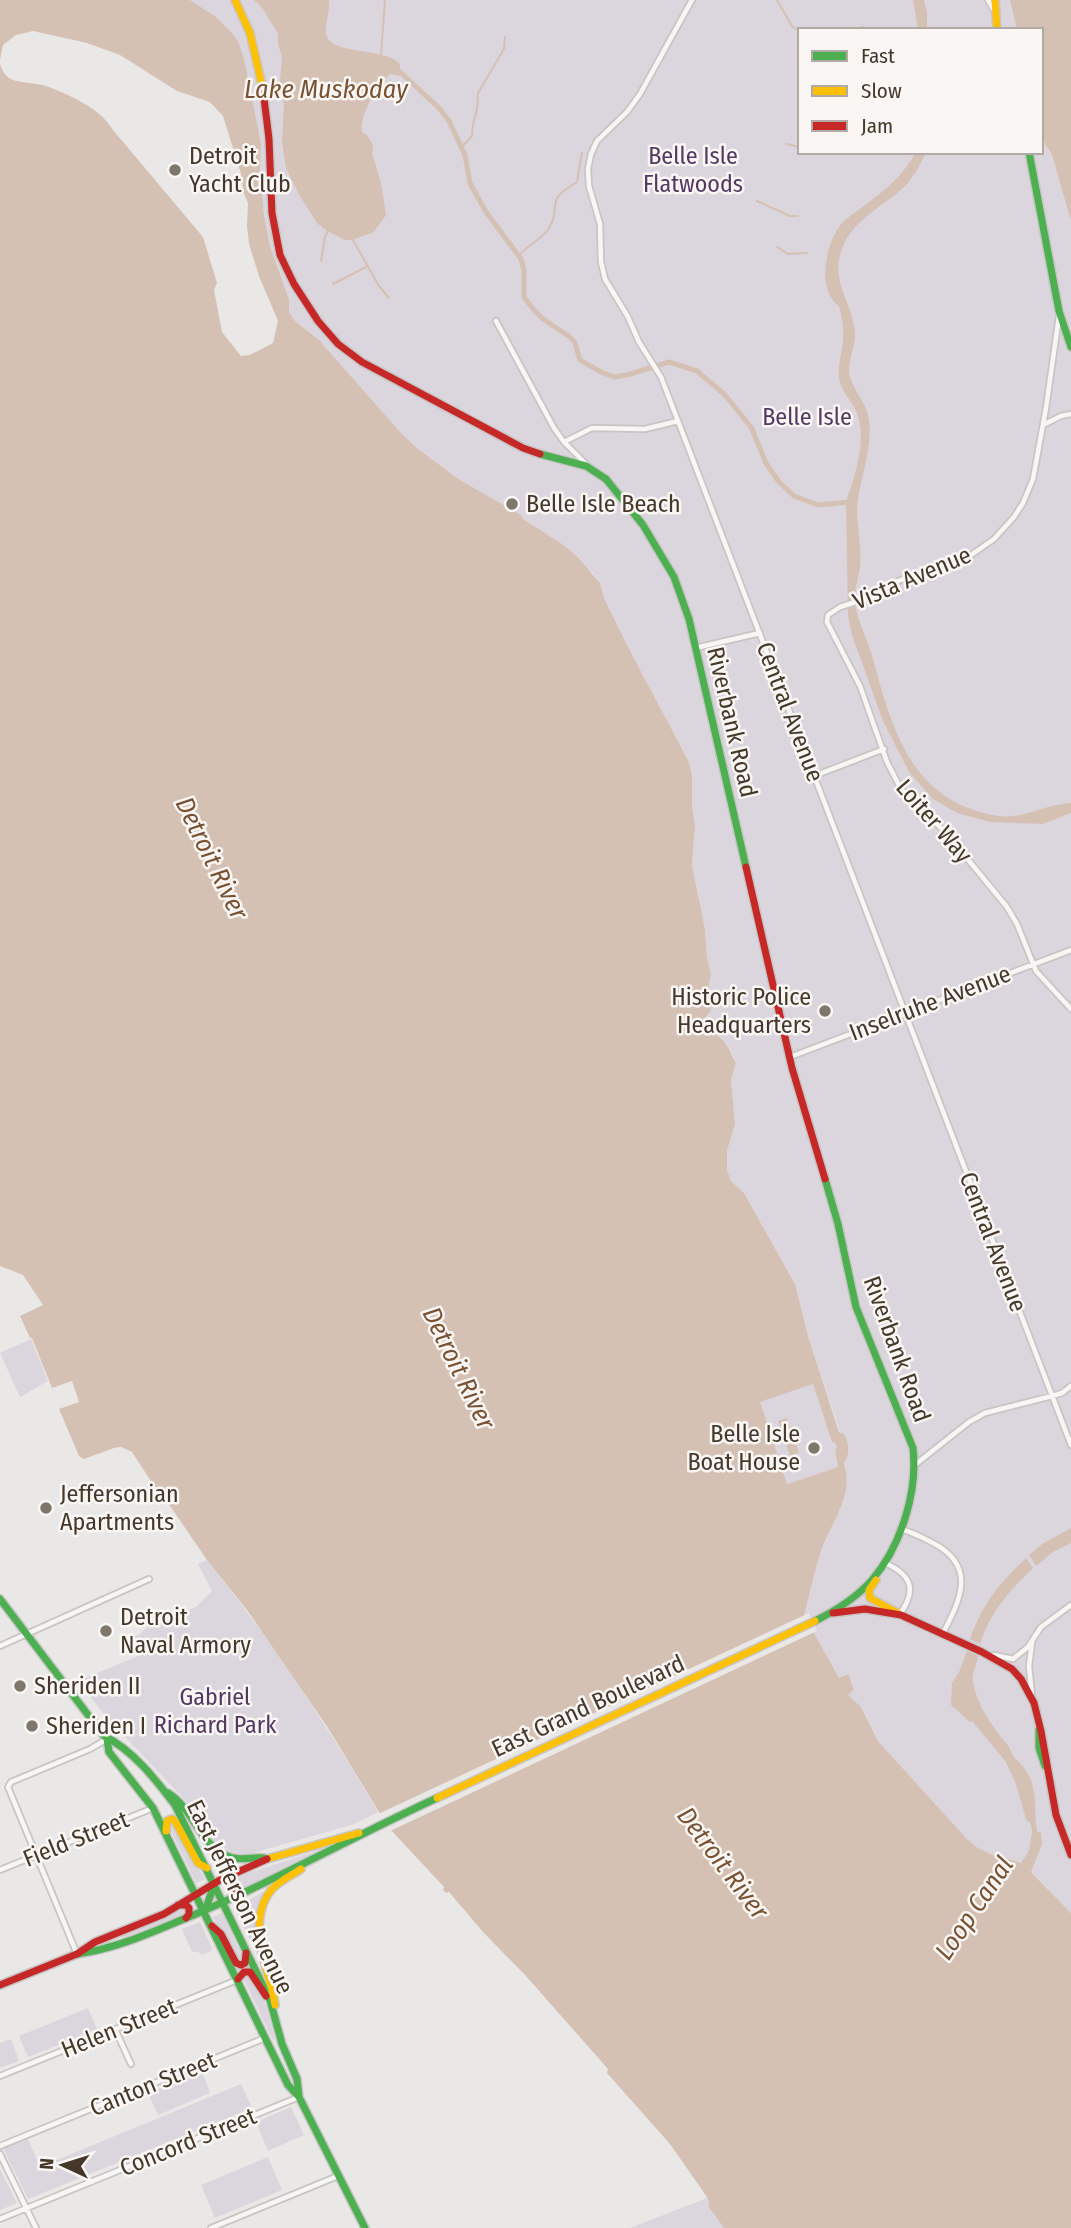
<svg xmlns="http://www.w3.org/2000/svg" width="1071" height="2228" font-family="'Fira Sans Condensed',sans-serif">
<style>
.green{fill:#dbd5dd}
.water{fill:#d5c1b4;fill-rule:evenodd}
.pier{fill:#eae8e6}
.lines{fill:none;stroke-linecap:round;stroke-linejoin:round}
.stream{stroke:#d5c1b4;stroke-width:2}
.canal{stroke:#d5c1b4;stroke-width:5}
.street-casing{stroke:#c8c6c4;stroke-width:8}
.fast-casing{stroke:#c8c6c4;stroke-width:10}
.slow-casing{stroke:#c8c6c4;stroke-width:10}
.jam-casing{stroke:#c8c6c4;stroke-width:10}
.street{stroke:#f7f6f5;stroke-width:4.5}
.fast{stroke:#4caf50;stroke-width:7}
.slow{stroke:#ffc107;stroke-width:7}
.jam{stroke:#c62828;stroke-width:7}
.poi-dot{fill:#7f766c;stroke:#f9f6f4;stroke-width:2.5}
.labels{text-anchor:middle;stroke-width:5;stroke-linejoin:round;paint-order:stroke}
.poi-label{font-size:24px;fill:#45382b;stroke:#f9f6f4;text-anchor:start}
.park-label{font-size:24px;fill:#543861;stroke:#f9f6f4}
.street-label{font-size:24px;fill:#45382b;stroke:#f9f6f4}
.water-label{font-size:26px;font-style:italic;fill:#795234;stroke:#f9f6f4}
</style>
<rect width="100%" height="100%" fill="#eae8e6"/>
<path class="green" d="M190,0h822l5,30h-217v122h241v-15l11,18 19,66v1692l-46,-48 -34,-11 -13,-6 -11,-9 -89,-98 -17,-34 -14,-12 3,-3 -3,-18 -8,4 -35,-63c6,-21 10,-43 17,-64 10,-29 34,-56 23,-87 8,-14 6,-21 -4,-32l-32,-96 -13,-52 -51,-91 -13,-12 -4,-11v-19l8,-27 -4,-44 5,-17 -5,-13 -8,-11 -18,-14 -1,-6 7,-8 -2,-27 2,-10 -4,-17 -2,-28 -13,-64 3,-38 -3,-22v-30l-3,-13 -62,-117 -23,-47 -4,-15 -4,-6 -18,-20 -16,-13 -102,-64 -42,-31 -17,-16 -82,-93 -24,-19 -6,-9v-13l-19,-53 -6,-31 -4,-46 1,-25 -46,-128z
M31,1339l17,42 -28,16 -20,-44z
M813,1383l19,58 3,2 2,4 -2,3 3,17 -51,17 -28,-82z
M207,1560c64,80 119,164 171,252l-23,12 -105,30 -18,-2 -20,-11 -27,-41 -79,-83 -28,-36 60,-25 -7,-19 9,-3 7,-7 49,-20 16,-16 -14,-27z
M172,1824l4,1 18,37 11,17 -9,4 -26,-54z
M331,1846l1,2 -92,43 -7,-5 1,-6 12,-6z
M267,1890c-15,22 -12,41 -6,65l-3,1 -24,-48z
M181,1908l5,3 -4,5 -61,23 1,-3 38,-15z
M222,1913l20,43 -1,5 -4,-1 -24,-43z
M200,1922l12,26 -2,4 -8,3 -4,-3h-6l-10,-23z
M246,1976l4,1 15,26 10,36 -2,1 -29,-60z
M88,2008l9,21 -69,28 -9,-21z
M11,2039l8,22 -19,7v-25z
M202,2071l8,22 -52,22 -10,-22z
M241,2084l11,24 -224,91 -25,-51 25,-9 12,28z
M291,2107l13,28 -36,16 -12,-29z
M268,2157l14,33 -67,28 -14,-33z
M0,2169l17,34 -17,7z
M707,2198l2,4 -1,4 16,22h-94z"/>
<path class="water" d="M0,0h190l25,16 16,16 7,9 6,18 17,85 -1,25 4,46 6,31 19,53v13l6,9 24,19 82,93 17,16 42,31 61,35 2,4 39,25 16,13 22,26 4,15 23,47 62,117 3,13v30l3,22 -3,38 13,64 2,28 4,17 -2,10 2,27 -7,8c3,10 13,15 20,22 6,7 8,15 12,22l-5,17 4,44 -8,27v19l4,11 13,12 51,91 13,52 31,96 5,2c6,11 6,19 0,30 11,31 -13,58 -23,87 -7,21 -11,43 -17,64l35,63 9,-4 6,16 -6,5 13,12 17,34 89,98 11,9 13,6 30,9 8,-12 3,-18 9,-1 1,12 -11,28 40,41v315h-347l-16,-22 1,-4 -2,-5 -37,-53 -63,-71 1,-4 -82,-93 -43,-44 -34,-40 -3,1 -3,-3 1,-3 -56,-60 -60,-99 -81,-118 -40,-50 -41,-60 -6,-5 -28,-43 -11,-5 -7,1 -30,11 -5,-3 -20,-47 20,-7 -7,-21 -20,7 -20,-50h-2l-10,-22 23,-11 -20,-30 -23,-9v-1202c2,6 4,10 9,14 10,6 25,4 37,8 24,9 54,22 67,44l90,107 14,46 -3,7 8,42 19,24 9,-1 23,-12 5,-22 -19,-45 -10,-32 -2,-18 1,-23 -5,-12 -1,-14 -19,-61 -13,-14 -33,-11 -57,-36 -33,-12 -54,-12 -17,4 -13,10 -3,15zM813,1384l19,58 3,1 2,4 -2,3 3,17 -51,17 -27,-82z
M254,0h75c1,11 -4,23 -3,33 2,23 61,14 74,31v12l-10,-2c-12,10 -31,41 -28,58l5,3 6,10 -1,8 9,30 5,32 -12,17 -22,8h-7l-16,-8 -11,-8 -19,-29 -13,-27 -4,-26 2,-39 -5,-11 3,-35 -4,-13v-10l-15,-25z
M913,0h11l3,13v17h-9z
M1010,0h61v221l-19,-66 -11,-18v-107h-24z
M916,152h10c-6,13 -12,25 -22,35 -25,23 -55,34 -64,68 -8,30 15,52 15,81 0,12 -9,30 -5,41 5,16 17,26 19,43 4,30 -10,59 -12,89 0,19 5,39 3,58 -2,11 -6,26 -5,37 3,18 13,37 18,55 20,73 39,144 126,157 25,3 47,-12 72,-13v10l-28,11 -53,-2 -33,-9 -24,-14 -24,-27 -26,-51 -31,-86 -4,-19 -2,-114c9,-27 22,-64 10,-91 -4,-10 -14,-19 -16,-29 -4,-16 3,-29 3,-44 1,-11 -1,-21 -4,-32 -22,-14 -14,-60 0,-79 5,-8 17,-15 25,-21 21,-16 39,-30 52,-54z
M787,1418l12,35 -9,3 -12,-35z
M1071,1528v15l-18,9 -17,14 -7,-11 13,-11z
M1026,1558l7,10c-23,22 -43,44 -53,76l-10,-5c13,-36 29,-55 56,-81z
M967,1651l11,5c-1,8 -7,19 -5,26 4,23 18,43 33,61 4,4 5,10 8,14 7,7 12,12 16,21 6,14 5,29 6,43l-6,2 -4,-4 -10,-35 -10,-22 -34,-41 -2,1 -19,-17 1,-22 7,-11z"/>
<path class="pier" d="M809,1613l8,18 -429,201 -12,-17z"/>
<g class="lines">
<path class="stream" d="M777,0l15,26 8,6
M853,30l9,-3 6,3
M381,54l4,-54
M798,106l2,1
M786,144l14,3
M460,149l12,-13 1,-12 4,-15 1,-16 26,-44 1,-12
M757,201l33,15h8
M353,240l26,46 10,12
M777,247l11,7 19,-1
M519,255c7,-8 23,-17 29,-25 16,-25 -7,-27 29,-48l5,-29
M321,261l4,-24 3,-6
M333,284l33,-17"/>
<path class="canal" d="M400,72l39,36 10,13 16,34 5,28 16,29 35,47 3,11v27l9,12 10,10 27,18 5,6 5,17 21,12 13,5 13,-2 42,-13 28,9 28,24 26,32 15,36 13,19 15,14 24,9 32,-3
M1032,1817l4,21"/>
<defs>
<path id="street" d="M692,0l-52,94 -13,18 -30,29 -6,13 -3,15 1,17 11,38 1,38 4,17 23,38 11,25 22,35 17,44 393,1024
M988,0l6,10
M1059,316l-13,92 -13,71 -10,24 -9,14 -20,22 -23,16 -73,26 -27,16 -31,10 -12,8 -1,7 33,64 27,76 14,27 46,45 60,73 10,17 19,47 35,38
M496,321l58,107 10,14 22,22
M1043,425l18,-9 10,-2
M564,442l28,-14 53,1 33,-8
M695,648l65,-15
M814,776l70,-27
M790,1057l281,-107
M916,1464l53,-42 16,-9 67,-17 10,-3 9,-7
M900,1529c13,3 23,9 35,15 41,23 26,55 8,89
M885,1563c27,12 32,27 15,51
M1032,1642l-3,24 3,30
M0,1646l149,-67
M994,1655l19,4 15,-12 13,-20 30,-22
M0,1870l153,-62
M77,1954l-69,-167 3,-5 79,-33 17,-10
M115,2029l16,35
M0,2076l237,-96
M0,2146l265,-108
M0,2154l36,74
M0,2219l299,-122
M211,2228l127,-52"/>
<path id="fast" d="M1029,152l30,159 12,36
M540,454l46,12 20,13 37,46 31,52 15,42 57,248
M0,1599l104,137c29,14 52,44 71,69l95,195 12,44 15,35 2,18
M815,1621c20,-10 42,-24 57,-41 29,-34 46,-88 41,-132l-57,-141 -18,-83 -13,-45
M1039,1730v18l6,18
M107,1739l2,13 44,56 135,277 11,12 66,131
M168,1793c26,16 32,54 62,64 11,4 23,0 34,1
M205,1911l9,-26
M77,1954c36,-5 69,-19 102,-33 89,-36 171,-83 258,-123"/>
<path id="slow" d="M235,0l15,33 13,57
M995,0l2,30
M876,1580l-7,10 1,8 28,15
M437,1798l378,-177
M166,1831l1,-10 5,-2 3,2 23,42 9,5
M267,1859l92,-26
M275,2005c-6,-37 -31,-85 -2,-117 8,-8 19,-13 28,-19"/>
<path id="jam" d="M263,90l6,49 3,74 8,42 14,29 24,37 20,23 24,18 161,86 17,6
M746,867l46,201 33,111
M833,1613l32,-4 36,6 81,37 30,17 9,10 13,24 7,28 15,84 15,40
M234,1873l-4,8v7l5,4 6,1
M178,1905h8l3,3v6l-3,4
M212,1926l9,8 15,29 5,2 4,-2 1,-10
M238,1979l6,-7h6l16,24
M0,1985l77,-31 18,-12 69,-28 56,-34 47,-21"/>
</defs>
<use href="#street" class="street-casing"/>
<use href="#fast" class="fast-casing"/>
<use href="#slow" class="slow-casing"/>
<use href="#jam" class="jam-casing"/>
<use href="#street" class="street"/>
<use href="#fast" class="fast"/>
<use href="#slow" class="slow"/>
<use href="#jam" class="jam"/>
</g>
<g class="poi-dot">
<circle cx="175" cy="170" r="7"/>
<circle cx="512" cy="504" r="7"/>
<circle cx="825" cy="1011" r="7"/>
<circle cx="814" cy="1448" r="7"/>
<circle cx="46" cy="1508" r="7"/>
<circle cx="106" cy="1631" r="7"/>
<circle cx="20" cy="1686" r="7"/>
<circle cx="32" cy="1726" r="7"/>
</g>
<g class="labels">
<g class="poi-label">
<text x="189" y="164">Detroit<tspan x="189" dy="28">Yacht Club</tspan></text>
<text x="526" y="512">Belle Isle Beach</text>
<text x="811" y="1005" text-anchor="end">Historic Police<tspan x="811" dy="28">Headquarters</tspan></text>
<text x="800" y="1442" text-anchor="end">Belle Isle<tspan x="800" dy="28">Boat House</tspan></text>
<text x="60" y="1502">Jeffersonian<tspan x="60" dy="28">Apartments</tspan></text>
<text x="120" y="1625">Detroit<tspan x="120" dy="28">Naval Armory</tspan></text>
<text x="34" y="1694">Sheriden II</text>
<text x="46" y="1734">Sheriden I</text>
</g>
<g class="park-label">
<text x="693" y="164">Belle Isle<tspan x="693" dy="28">Flatwoods</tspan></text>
<text x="807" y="425">Belle Isle</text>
<text x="215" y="1705">Gabriel<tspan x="215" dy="28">Richard Park</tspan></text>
</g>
<g class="street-label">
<text transform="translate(912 578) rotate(-23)" y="8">Vista Avenue</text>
<text transform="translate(790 712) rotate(69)" y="8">Central Avenue</text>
<text transform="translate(732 722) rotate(77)" y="8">Riverbank Road</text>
<text transform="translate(934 821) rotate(49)" y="8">Loiter Way</text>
<text transform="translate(930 1003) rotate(-21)" y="8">Inselruhe Avenue</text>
<text transform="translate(993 1242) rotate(69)" y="8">Central Avenue</text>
<text transform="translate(897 1349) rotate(70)" y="8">Riverbank Road</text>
<text transform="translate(588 1706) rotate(-25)" y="8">East Grand Boulevard</text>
<text transform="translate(76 1839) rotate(-22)" y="8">Field Street</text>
<text transform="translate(240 1897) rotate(64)" y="8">East Jefferson Avenue</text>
<text transform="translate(119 2028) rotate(-22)" y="8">Helen Street</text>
<text transform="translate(153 2084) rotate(-22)" y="8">Canton Street</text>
<text transform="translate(188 2142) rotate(-22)" y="8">Concord Street</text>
</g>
<g class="water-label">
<text x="326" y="98">Lake Muskoday</text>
<text transform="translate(212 858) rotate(64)" y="9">Detroit River</text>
<text transform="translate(459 1368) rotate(64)" y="9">Detroit River</text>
<text transform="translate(723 1863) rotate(53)" y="9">Detroit River</text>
<text transform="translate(974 1908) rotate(-56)" y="9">Loop Canal</text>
</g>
</g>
<rect x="798" y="28" width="245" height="126" fill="#f9f6f4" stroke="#b1aaa4" stroke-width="2"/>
<rect x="812" y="51" width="35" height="10" fill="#4caf50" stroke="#b1aaa4" stroke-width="2"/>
<text x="861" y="63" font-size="21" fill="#45382b">Fast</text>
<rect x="812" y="86" width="35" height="10" fill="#ffc107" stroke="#b1aaa4" stroke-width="2"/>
<text x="861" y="98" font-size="21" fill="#45382b">Slow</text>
<rect x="812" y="121" width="35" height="10" fill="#c62828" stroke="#b1aaa4" stroke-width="2"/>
<text x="861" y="133" font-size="21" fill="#45382b">Jam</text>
<g transform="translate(63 2165) rotate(274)" stroke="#f9f6f4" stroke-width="5" paint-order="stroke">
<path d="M0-5L12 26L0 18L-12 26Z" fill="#45382b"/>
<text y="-10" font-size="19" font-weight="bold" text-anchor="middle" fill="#45382b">N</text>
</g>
</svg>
